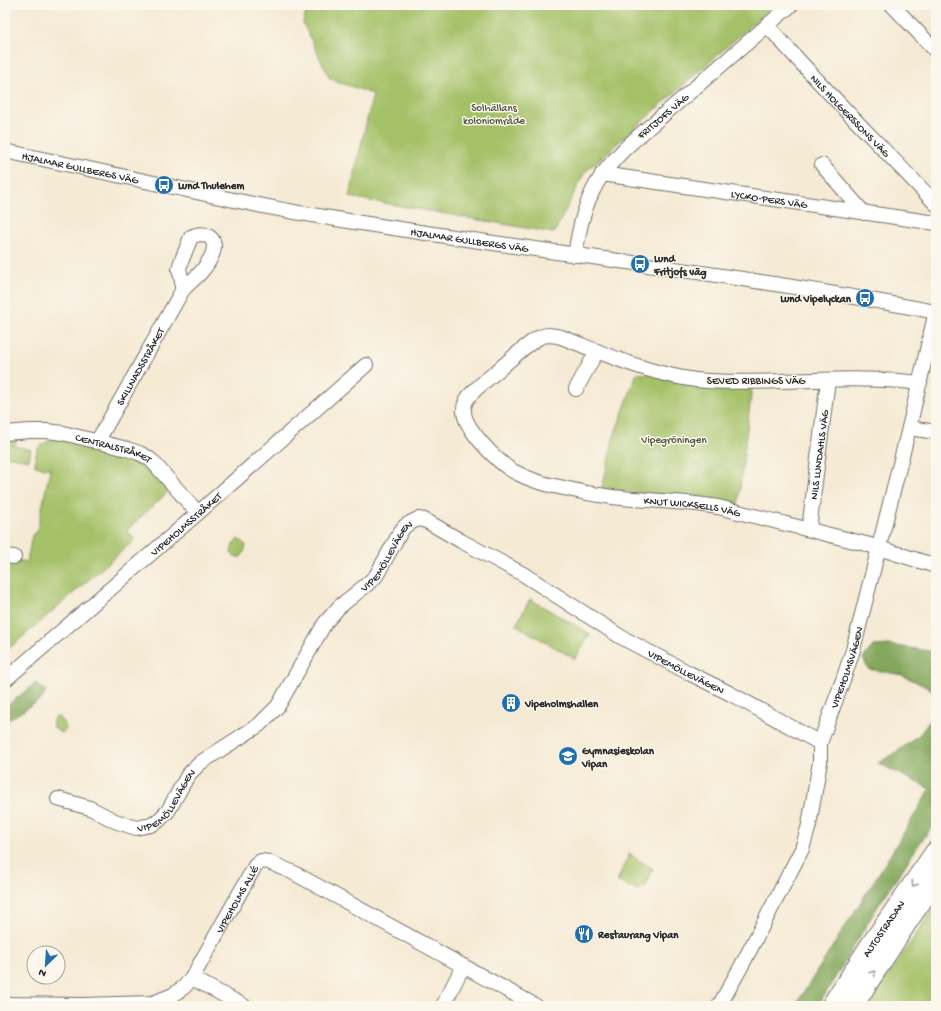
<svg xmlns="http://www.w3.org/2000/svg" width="941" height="1011" font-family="'Gochi Hand',sans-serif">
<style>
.green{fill:#a4c168;stroke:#68764a}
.forest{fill:#83a75c;stroke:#576944}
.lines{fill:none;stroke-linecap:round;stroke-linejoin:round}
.minor-casing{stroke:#726e66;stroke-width:16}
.highway-casing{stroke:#726e66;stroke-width:23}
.minor{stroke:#fff;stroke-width:14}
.highway{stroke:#fff;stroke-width:21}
.oneway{stroke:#a0a0a0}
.labels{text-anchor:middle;stroke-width:3;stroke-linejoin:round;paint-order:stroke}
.park-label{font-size:11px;fill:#4f583d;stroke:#fbf7ec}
.street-label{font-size:11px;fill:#2b2b2b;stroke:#fbf7ec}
.poi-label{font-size:11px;font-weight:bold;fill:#2b2b2b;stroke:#fbf7ec;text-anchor:start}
</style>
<rect width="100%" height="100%" fill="#fbf7ec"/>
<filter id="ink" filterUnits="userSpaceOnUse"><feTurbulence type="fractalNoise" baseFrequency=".025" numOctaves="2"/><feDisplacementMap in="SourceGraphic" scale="8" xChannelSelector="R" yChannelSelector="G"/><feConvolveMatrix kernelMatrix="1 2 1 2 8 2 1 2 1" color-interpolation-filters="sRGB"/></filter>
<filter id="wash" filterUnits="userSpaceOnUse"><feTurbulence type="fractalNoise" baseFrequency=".012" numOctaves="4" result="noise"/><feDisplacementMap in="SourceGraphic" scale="16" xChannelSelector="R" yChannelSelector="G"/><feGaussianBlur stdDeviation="0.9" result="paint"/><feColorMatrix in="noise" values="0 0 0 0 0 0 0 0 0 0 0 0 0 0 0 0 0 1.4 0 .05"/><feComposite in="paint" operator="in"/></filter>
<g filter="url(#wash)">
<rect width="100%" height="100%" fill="#f5ead4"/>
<path class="green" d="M308,5h466l-189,167 -31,61 -205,-36 24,-103 -43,-15 -27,-56z
M637,373l115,14 -14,118 -26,-6 -25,-3 -24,-1 -61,-6 11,-50z
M5,439l11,2 -1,5 16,4 -2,10 -24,-4z
M53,439l12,1 77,20 27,31 -42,39 8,10 -130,112v-94l22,4 5,-27 5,-3 13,-63 -15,-3c0,-17 2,-20 18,-27z
M238,539l5,3 3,3 -1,5 -4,7c-5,0 -7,0 -10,-4 1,-6 2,-10 7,-14z
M530,599l60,35 -15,25 -59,-34z
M58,717c5,4 13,12 3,16 -6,-3 -11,-8 -7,-15z
M629,854l24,15 -7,17 -9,5 -20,-10z
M932,911l4,4v91h-69z"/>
<path class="forest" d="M890,645l46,7v54l-4,-16 -30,-15 -34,-6 -5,-11 10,-12z
M36,683l10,8 -4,8 -37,23v-15z
M936,706v116l-14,18 -46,69 -58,97h-23l94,-149 41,-68 -52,-26 20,-12 22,-17 13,-18z"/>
</g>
<g filter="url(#ink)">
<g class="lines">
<defs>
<g id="minor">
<path d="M892,5l44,46"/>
<path id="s1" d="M767,25c54,62 113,120 169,179"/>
<path id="s2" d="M5,151c54,12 109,23 163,35 48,10 95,21 144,29 207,35 417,57 624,97"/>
<path d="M822,165l42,48"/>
<path id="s3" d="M602,174l334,49"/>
<path id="s4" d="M575,255c4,-25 9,-50 22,-72 16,-28 48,-52 72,-73 41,-35 81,-70 122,-105"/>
<path id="s5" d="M920,383c-46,-6 -93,-3 -139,-2 -28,1 -58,2 -85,-1 -47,-6 -91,-26 -135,-43 -8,-2 -14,-3 -21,0 -12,6 -25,19 -36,28 -10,9 -22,18 -32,28 -4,4 -8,10 -8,16 -2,18 34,53 49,62 16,9 34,14 51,17 16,4 32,7 48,9 35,4 71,4 106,10l148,37 70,22"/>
<path d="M576,389l21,-38"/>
<path d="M909,428l27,4"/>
<path id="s6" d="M5,433l25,-2h17l16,2 64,16 12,4 8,4 5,4 46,52"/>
<path id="s7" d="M97,442l85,-151c4,-5 9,-9 13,-13 9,-8 29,-33 13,-42 -6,-3 -11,-2 -17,1l-10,25 -2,7 3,12v10"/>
<path id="s8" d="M809,529l19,-149"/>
<path d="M5,556l9,1"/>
<path id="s9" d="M5,680l193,-167 168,-148"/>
<path id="s10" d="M58,799l32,9 25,13 21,7 15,-3 7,-4 10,-10 20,-36 12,-12 59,-38 19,-19 47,-83 14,-16 26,-21 11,-10 25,-45 4,-5 5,-3 8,-4 6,1 6,3 31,18 62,33 98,63 68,36 42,21 89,49"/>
<path d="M192,978l52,28"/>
<path id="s11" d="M5,1004l77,1 71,-2 20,-8 11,-8 8,-9 63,-112 6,-5 8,1 25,11 242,133"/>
<path d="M443,1006l20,-40"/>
<path id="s12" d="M719,1006l23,-41 60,-116 7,-24 11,-63v-19l24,-66 9,-27 56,-222 27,-117"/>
</g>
<g id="highway">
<path id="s13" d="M832,1006l38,-59 66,-95"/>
<path d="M852,1006l57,-88 27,-39"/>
</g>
</defs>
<use href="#minor" class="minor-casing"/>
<use href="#highway" class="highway-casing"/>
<use href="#minor" class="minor"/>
<use href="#highway" class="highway"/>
</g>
<defs><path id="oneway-chevron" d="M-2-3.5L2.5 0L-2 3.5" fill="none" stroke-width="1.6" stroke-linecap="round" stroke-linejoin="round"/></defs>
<g class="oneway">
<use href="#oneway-chevron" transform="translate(914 884) rotate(125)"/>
<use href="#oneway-chevron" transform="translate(873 973) rotate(-57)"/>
</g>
</g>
<defs>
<symbol id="bus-disc" viewBox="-11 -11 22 22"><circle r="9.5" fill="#1f6fb2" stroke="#fbf7ec"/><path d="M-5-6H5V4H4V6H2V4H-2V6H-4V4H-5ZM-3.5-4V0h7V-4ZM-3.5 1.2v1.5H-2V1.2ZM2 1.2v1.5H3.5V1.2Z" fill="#fff"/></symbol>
<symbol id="building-disc" viewBox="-11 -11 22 22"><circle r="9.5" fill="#1f6fb2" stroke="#fbf7ec"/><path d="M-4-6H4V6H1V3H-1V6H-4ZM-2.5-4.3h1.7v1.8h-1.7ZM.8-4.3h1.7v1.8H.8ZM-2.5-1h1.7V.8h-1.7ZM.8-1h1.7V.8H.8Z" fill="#fff"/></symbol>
<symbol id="school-disc" viewBox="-11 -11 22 22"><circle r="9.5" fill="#1f6fb2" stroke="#fbf7ec"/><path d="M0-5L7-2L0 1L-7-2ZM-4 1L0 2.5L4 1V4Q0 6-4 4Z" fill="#fff"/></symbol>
<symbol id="restaurant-disc" viewBox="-11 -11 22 22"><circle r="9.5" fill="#1f6fb2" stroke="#fbf7ec"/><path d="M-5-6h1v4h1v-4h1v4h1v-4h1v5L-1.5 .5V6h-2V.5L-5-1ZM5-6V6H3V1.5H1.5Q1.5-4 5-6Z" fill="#fff"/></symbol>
</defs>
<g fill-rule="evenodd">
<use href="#bus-disc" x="153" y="174" width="22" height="22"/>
<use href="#bus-disc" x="629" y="253" width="22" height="22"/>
<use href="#bus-disc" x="854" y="287" width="22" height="22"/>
<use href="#building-disc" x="500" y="692" width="22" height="22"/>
<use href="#school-disc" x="557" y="745" width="22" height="22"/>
<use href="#restaurant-disc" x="573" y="923" width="22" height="22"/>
</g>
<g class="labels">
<g class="park-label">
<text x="494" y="111">Solhällans<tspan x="494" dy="13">koloniområde</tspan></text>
<text x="674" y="443">Vipegröningen</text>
</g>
<g class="street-label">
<text dy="4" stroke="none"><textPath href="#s1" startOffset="123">NILS HOLGERSSONS VÄG</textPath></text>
<text dy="4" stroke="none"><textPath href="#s4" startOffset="170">FRITJOFS VÄG</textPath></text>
<text dy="4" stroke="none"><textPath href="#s2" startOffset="77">HJALMAR GULLBERGS VÄG</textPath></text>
<text dy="4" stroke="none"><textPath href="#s3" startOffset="169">LYCKO-PERS VÄG</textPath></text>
<text dy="4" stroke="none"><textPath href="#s2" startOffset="473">HJALMAR GULLBERGS VÄG</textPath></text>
<text dy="4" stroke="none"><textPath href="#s7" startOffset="87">SKILLNADSSTRÅKET</textPath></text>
<text x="756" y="384">SEVED RIBBINGS VÄG</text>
<text dy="4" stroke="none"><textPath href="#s6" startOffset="111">CENTRALSTRÅKET</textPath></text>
<text dy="4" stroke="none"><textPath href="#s8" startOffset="75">NILS LUNDAHLS VÄG</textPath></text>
<text dy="4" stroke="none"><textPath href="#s5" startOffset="759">KNUT WICKSELLS VÄG</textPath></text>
<text dy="4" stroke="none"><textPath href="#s9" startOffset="239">VIPEHOLMSSTRÅKET</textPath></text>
<text dy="4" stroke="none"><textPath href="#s10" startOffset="464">VIPEMÖLLEVÄGEN</textPath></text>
<text dy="4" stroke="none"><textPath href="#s12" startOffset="366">VIPEHOLMSVÄGEN</textPath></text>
<text dy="4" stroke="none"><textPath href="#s10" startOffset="823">VIPEMÖLLEVÄGEN</textPath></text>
<text dy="4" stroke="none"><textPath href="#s10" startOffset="127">VIPEMÖLLEVÄGEN</textPath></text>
<text dy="4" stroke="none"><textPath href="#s11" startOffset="286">VIPEHOLMS ALLÉ</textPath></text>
<text dy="4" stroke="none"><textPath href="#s13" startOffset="93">AUTOSTRADAN</textPath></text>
</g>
<g class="poi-label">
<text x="178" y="189">Lund Thulehem</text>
<text x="654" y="262">Lund<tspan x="654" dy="13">Fritjofs väg</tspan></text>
<text x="851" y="302" text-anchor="end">Lund Vipelyckan</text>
<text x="525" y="707">Vipeholmshallen</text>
<text x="582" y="754">Gymnasieskolan<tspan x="582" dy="13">Vipan</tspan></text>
<text x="598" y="938">Restaurang Vipan</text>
</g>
</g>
<rect width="941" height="1011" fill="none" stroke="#fbf7ec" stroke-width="20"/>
<g transform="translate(46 965) rotate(205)"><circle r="19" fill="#fbf7ec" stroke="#a8a59f"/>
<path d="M0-3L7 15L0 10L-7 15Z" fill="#1f6fb2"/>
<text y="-6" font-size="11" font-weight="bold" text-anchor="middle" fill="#2b2b2b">N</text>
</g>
</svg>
